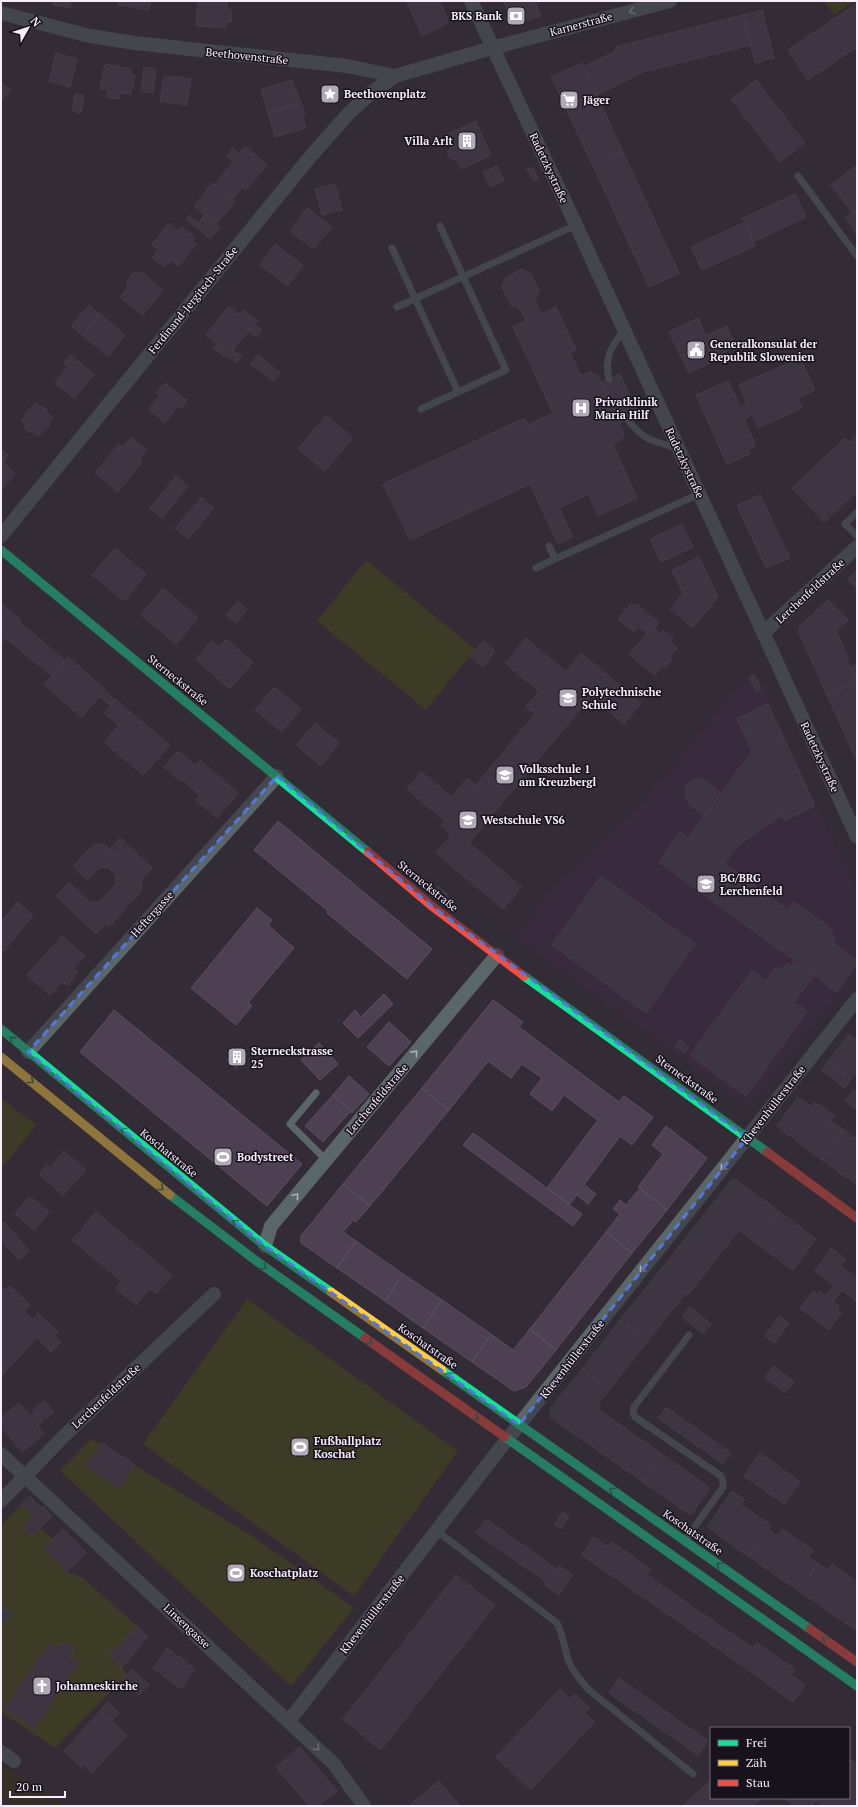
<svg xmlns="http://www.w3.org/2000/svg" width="858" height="1807" font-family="'PT Serif',serif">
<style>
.built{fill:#3d2b45}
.green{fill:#474e11}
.sand{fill:#3b3318}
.building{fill:#4d4053;stroke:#58515b}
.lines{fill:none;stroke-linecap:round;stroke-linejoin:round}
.lane{stroke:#5a6768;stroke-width:7}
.street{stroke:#5a6768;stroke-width:14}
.fast{stroke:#16e098;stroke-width:9}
.slow{stroke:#ffcf43;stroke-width:9}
.jam{stroke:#f24e42;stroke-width:9}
.oneway{stroke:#b0b1b9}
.oneway2{stroke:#178360}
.marked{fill:none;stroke:#5476e1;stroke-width:3;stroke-dasharray:8 5;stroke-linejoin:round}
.labels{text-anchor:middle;stroke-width:3;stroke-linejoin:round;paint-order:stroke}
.poi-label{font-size:11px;font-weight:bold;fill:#f7edfc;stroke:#18121c;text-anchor:start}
.street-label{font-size:11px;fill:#f7edfc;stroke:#18121c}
</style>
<rect width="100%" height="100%" fill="#332b36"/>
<path class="built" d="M755,674l102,218v78l-108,136 -230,-167 -1,-5 30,-41 93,-87 105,-129z"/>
<path class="green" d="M825,1h30l-21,14z
M366,560l109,89 -49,61 -109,-89z
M1,1098l35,27 -35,44z
M247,1299l211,152 -104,145 -211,-152z
M91,1439l163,98 100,71 -63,78 -231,-215z
M21,1504l12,12 -10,11 9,9 8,-8 13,11 -9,9 23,24 15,5 55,49 -26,30 11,11 5,8 -72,73 -54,-36v-187z"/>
<path class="sand" d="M1,1763l66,43h-55l-11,-8z"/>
<path class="building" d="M54,1l17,1 -1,6 -17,-3z
M119,1h32l-2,9 -31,-5z
M198,1h30l-1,8 5,1 -1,12h-5v6l-30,-2z
M440,1l8,19 -3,5 -23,11 -15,-34z
M503,1h32l6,15 -22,6 -1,2 -8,-4 1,-2z
M857,3v48l-2,-3 -47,32 -20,-30z
M762,10l12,48 -19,5 -12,-48z
M743,15l8,30 -108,27 -46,23 -14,-28 33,-16 -1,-4z
M56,53l21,6 -7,28 -21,-6z
M582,63l41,89 -30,14 -42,-89z
M105,64l26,5 -1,5 5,1 -4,19 -11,-1 -1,6 -13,-2 2,-7 -8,-1z
M144,67l12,2 -3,24 -12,-1z
M171,76l20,3 -4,26 -27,-4 4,-24 7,1z
M292,80l9,23 -33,10 -7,-24z
M756,80l49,63 -25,19 -49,-63z
M1,82l9,8 -9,11z
M75,94l9,2 -3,17 -9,-2z
M301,103l4,12 -3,1 4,12 -31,9 -7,-24z
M476,121l15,34 -30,14 -4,-9 -7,-2 -3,-6 4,-4 -5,-13z
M245,146l22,19 -21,25 -22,-17 10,-12 -7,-5 6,-8 6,6z
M623,152l56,121 -30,14 -56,-121z
M857,165v69l-12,-16 7,-6 -21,-27z
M497,166l7,14 -14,7 -7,-15z
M532,167l6,12 -4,2 -7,-12z
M224,173l18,15 -10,12 -18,-15z
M212,183l23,19 -19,22 -22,-18z
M335,184l7,26 -20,5 -7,-26z
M795,194l11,23 -53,25 -10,-24z
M307,208l25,19 -18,22 -24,-18z
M189,215l9,8 7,-8 15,12 -10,12 -24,-20z
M745,222l10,24 -53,24 -11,-23z
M169,223l9,8 3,-4 14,10 -3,4 4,3 -17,22 -8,-6 -6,7 -13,-9 6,-8 -6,-5z
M275,244l28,21 -15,21 -28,-21z
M522,269l9,5 8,17 -4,10 6,13 15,-7 20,43 -6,3 11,23 9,-4 8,4 26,57 -1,5 -10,7 24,53 -39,18 -10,-22 -29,14 14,29 -15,7 -28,-60 -120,56 -27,-56 142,-66 3,7 25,-12 -40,-86 13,-6 -7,-13 -8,-3 -9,-18 4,-10z
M140,271l23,19 -20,25 -23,-18 9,-11 -3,-3 8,-11 3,3z
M89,305l11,9 -17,22 -12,-10z
M229,306l11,9 4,-5 13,11 -31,37 -13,-10 4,-4 -11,-9z
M100,314l25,21 -17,21 -25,-20z
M698,318l8,18 21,-10 9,21 -20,9 2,3 -29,14 -20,-41z
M254,324l8,6 -6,7 -8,-6z
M233,350l9,7 -6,6 -8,-7z
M70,355l24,19 -20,24 -19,-15 13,-16 -4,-4z
M258,355l22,18 -6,8 -17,-13 -1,1 -6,-4z
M800,358l15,32 -18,8 5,10 -44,20 -6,-13 -8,4 12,27 -8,4 2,4 -23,10 -31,-69 32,-14 12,25 7,-3 -8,-18z
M620,374l19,41 -20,8 -18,-40z
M165,383l22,17 -6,8 -3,-2 -13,17 -16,-14 11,-13 -4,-3z
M36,403l11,7 -1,2 7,6 -5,6 2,1 -12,11 -6,-5 -1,2 -7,-5 2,-2 -5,-5 5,-6 -2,-1z
M326,415l27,23 -28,33 -27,-22z
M857,435v61l-2,-3 -31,29 -32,-34 53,-50 4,5z
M131,437l16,13 -8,10 3,2 -24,30 -23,-19 24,-29 4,3z
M1,449l7,6 -5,8 12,10 -14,18z
M176,476l12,10 -26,32 -12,-10z
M760,495l30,63 -24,10 -29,-63z
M202,497l12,11 -26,31 -13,-11z
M682,524l11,23 -32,15 -11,-23z
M115,548l31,26 -22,27 -32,-26z
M699,557l19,40 -25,31 -23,-19 13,-16 -11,-23z
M857,570v19l-9,-10z
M163,588l35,30 -22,26 -35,-29z
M828,600l20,20 -12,11 13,28 -2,2 9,20 -29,14 -28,-62 1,-7z
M238,601l9,8 -11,14 -10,-8z
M1,603l20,17 -20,24z
M630,605h8l21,18 -5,6 -2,-2 -5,6 -8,-7 -5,6 -16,-13z
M19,622l22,18 -14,16 -21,-18z
M652,627l8,6 3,-3 10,8 -3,4 7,6 -7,9 2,2 -7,9 -3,-2 -7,9 -26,-20z
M526,638l40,34 15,-19 60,50 -17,21 -33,-28 -122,147 53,44 -19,22 -67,-56 15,-18 -10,-9 4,-5 -38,-32 14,-17 31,25 15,-19 9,7 59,-71 -9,-7 13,-16 -34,-28z
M226,639l27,23 -23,27 -34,-29 15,-19 8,6z
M41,640l24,21 -13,15 -25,-20z
M483,641l12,10 -12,16 -13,-10z
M68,657l37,32 -23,28 -38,-32z
M857,664v17h-1l-6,-14z
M754,674l7,15 -5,2 -7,-14z
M856,681h1v80l-30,-66z
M274,687l27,22 -19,23 -27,-22z
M104,691l11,9 -5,5 -11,-9z
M116,699l14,13 -11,13 -15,-12z
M768,704l47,102 -30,14 -3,-5 -42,29 -16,19 64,47 6,-8 39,28 -3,4 6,5 -3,4 24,17v3l-21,29 -22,-17 -20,27 13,9 -61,85 -56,-41 62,-84 14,10 10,-15 6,4 5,-7 4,3 4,-5 -136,-99 21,-30 8,6 64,-87 -15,-32z
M130,712l40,33 -27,30 -39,-33z
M315,723l24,20 -18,23 -25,-21z
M178,751l17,14 -14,17 -17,-15z
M200,760l38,33 -21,25 -21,-18 4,-5 -18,-15z
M694,779h7l8,4 12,10 -16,23 -15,-11 -5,-9v-8l3,-5z
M278,821l154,128 -25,30 -80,-66 1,-2 -74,-61z
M120,838l32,30 -20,22 -32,-30z
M104,844l38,35v11l-33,37 -4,-3 -9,10 -40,-38 13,-13 21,19h9l17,-18 -1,-11 -7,-6 -9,1 -12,12 -14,-14 20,-21z
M601,876l94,68 -49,69 -94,-68z
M438,886l11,9 -3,3 -11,-9z
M17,902l16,13 -29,36 -3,-2v-27z
M257,908l15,12 -4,5 26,23 -46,55 4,3 -16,19 -45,-37z
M62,936l23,20 -11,12 4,4 -11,14 -5,-5 -12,14 -23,-20z
M384,994l9,10 -35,34 -15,-15 12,-13 6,7z
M493,1000l30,22 -4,5 100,75 5,-6 29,21 -21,28 -12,-9 -36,49 12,9 -8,10 -11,-9 -8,10 -22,-17 51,-68 -34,-25 -12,16 -22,-17 12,-16 -20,-14 -11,14 -23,-17 -39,49 -27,-22z
M114,1010l188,154 -35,42 -187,-154z
M389,1022l22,20 -22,24 -22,-19z
M849,1034l8,6v32l-6,7 -23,-18z
M680,1040l9,7 -4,6 -10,-7z
M319,1043l19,21 -18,16 -19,-20z
M238,1047l9,8 -11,13 -9,-8z
M828,1061l23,18 -6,9 -23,-18z
M349,1076l20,18 -17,19 -19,-18z
M422,1088l27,22 -79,96 -27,-22z
M854,1089l3,2v19l-12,-9z
M333,1095l18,16 -28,31 -18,-16z
M798,1097l14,10 3,-5 20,14 -4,5 13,9 -22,30 -45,-34z
M666,1126l41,32 -40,52 -29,-23 25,-33 -11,-9z
M844,1130l13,10v45l-35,-25z
M473,1133l109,81 -9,12 -110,-81z
M64,1151l22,19 -23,25 -24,-21 8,-9 3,3z
M733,1178l46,33 -23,32 -17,-13 -52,66 -29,-23z
M343,1184l27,22 -14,16 -3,-2 -10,12 13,9 -19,27 -36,-25v-7z
M640,1188l27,22 -35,43 -26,-21 14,-18 -7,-5 7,-9 6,5z
M29,1196l20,16 -15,18 -19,-16z
M779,1211l37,28 -23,31 -37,-27z
M96,1212l76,63 -16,19 -7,-5 -13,16 -20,-17 5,-7 -49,-41z
M4,1222l25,29 -10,9 -18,-20v-15z
M606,1232l26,21 -76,97 -26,-21z
M356,1241l47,33 -18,27 -48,-33z
M831,1248l15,11 -5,7 15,11 1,-1v26l-15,-12 -9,12 6,4 -2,3 5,3 -13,18 -29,-22 13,-17 5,4 2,-3 6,4 8,-11 -19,-14z
M658,1273l27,21 -38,48 -27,-22z
M403,1274l39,26 -19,28 -38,-27z
M1,1285l5,5 4,-4 20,19 -6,6 9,8 5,-6 20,19 -4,4 7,6 -10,10 -14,-14 -35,37 -1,-67 2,-2 -2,-1z
M442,1300l49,34 -19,28 -49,-34z
M690,1307l21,17 -8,10 -21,-17z
M779,1316l10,7 -15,20 -9,-7z
M620,1320l27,22 -38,48 -27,-21z
M530,1329l26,21 -30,37 -12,4 -42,-29 19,-28 22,16z
M774,1366l20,16 -9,11 -20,-16z
M582,1369l27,21 -10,13 1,8 12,8 -19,28 -42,-29 -1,-9z
M44,1401l10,11 -12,10 -9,-12z
M19,1403l11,13 5,-4 7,10 -5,4 7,8 -22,18 -21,-26v-8z
M666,1407l65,46 -8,11 -65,-46z
M612,1419l50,35 -19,28 -50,-35z
M102,1443l33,22 -16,23 -33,-22z
M760,1453l40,29 -16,22 -40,-28z
M662,1454l48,34 -19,27 -48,-33z
M732,1491l13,9 -4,5 30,20 -22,32 -42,-30z
M30,1496l11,12 2,-2 9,10 -20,20 -10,-10 11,-10 -12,-12z
M563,1512l6,5 -8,12 -7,-5z
M486,1519l47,33 -10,14 -47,-33z
M63,1529l23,24 -19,19 -23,-24z
M768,1529l9,7 5,-7 31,21 -5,7 10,7 -19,27 -50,-34z
M594,1537l14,10 4,-5 39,27 -4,5 14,11 -11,17 -68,-47z
M533,1552l24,17 2,-3 14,9 -14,20 -14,-10 2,-3 -24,-16z
M818,1564l10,6 4,-6 25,18 -1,9 1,1v18l-10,14 -48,-33z
M456,1575l39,30 -114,145 -38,-31z
M661,1585l77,53 -11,17 -77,-53z
M1,1605l11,8 -7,11 -4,-3z
M857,1610v21l-10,-7z
M137,1626l11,11 -26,30 -12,-11z
M738,1638l15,10 4,-5 38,26 -4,6 14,10 -12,17 -66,-47z
M50,1643l7,5 2,-3 7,-2 6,4 1,8 -2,2 8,5 -45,67 -29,-20z
M167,1648l28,21 -14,20 -28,-21z
M132,1669l17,16 -10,10 -17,-16z
M619,1678l89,63 -10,14 -89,-62z
M560,1689l11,10 4,-5 15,14 -5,5 9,9 -63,68 -35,-33z
M108,1702l11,11 -7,8 -12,-10z
M100,1711l27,24 -35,38 -9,-9 -2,3 -17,-16z
M300,1747l37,44 -19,15h-9l-33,-39z
M849,1759l8,5v42h-34l-8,-5 2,-3h32z
M711,1780v18h51l-9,8h-70z
M439,1781l21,25h-51z
M787,1798h30l-5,8h-16l-10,-6z"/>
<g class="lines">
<path class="lane" d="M798,176l59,80
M392,248l66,144
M397,307l179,-82
M609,379c-5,-21 2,-33 15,-48
M421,409l85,-39 -66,-144
M628,420c15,20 26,22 50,28
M857,512l-12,12 12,12
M549,546l6,13 144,-65
M536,568l19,-9
M316,1093l-26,31 36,36
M437,1531l120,92c6,12 7,23 11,36 4,12 13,22 21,31l104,84
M686,1539l37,-52v-6l-2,-5 -86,-59 -2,-5 1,-5 55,-72"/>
<path class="street" d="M471,1l105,224 281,612
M1,13l89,23 45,7 212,23 48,10 97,-28 178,-47
M1,536l309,-379 39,-44 22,-20 24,-17
M763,633l94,-86
M28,1052l249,-276
M265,1246l6,-20 226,-271
M1,1454l333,310 30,42
M1,1501l63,-65 150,-142
M289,1721l206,-266 362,-456
M1,1752l13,9"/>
<path class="fast" d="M1,550l367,302
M524,976l243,176
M1,1029l264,217 66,46
M170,1195l85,65 110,78
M442,1370l368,259
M505,1437l352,249"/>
<path class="slow" d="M1,1057l169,138
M331,1292l111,78"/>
<path class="jam" d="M368,852l65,55 91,69
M767,1152l90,66
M365,1338l140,99
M810,1629l47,33"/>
</g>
<defs><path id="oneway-chevron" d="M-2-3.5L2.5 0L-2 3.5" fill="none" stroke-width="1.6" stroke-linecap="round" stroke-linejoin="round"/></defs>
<g class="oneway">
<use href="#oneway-chevron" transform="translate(632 11) rotate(165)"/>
<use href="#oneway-chevron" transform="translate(415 1053) rotate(-50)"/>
<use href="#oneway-chevron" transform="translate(723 1168) rotate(128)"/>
<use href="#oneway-chevron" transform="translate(296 1196) rotate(-50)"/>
<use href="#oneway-chevron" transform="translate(642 1270) rotate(128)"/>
<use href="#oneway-chevron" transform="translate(317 1748) rotate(44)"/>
</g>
<g class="oneway2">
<use href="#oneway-chevron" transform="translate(12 1039) rotate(-140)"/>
<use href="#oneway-chevron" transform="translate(31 1081) rotate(39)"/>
<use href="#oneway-chevron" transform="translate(123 1130) rotate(-141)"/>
<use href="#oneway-chevron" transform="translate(161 1188) rotate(39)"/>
<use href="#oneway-chevron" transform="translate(235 1222) rotate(-141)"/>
<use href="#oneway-chevron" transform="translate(264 1267) rotate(35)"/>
<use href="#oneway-chevron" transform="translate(370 1342) rotate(36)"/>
<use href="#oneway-chevron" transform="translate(449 1375) rotate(-145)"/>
<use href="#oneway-chevron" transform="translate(476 1418) rotate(36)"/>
<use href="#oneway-chevron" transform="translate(612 1490) rotate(-145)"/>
<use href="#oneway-chevron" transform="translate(719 1565) rotate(-145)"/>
<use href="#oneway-chevron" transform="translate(825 1639) rotate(-145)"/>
</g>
<path d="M0 0H858V1807H0ZM277,776l156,131 314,231 -228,287 -254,-179 -237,-194z" fill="#332b36" fill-opacity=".55" fill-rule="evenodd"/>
<path class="marked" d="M277,776l156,131 314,231 -228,287 -254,-179 -237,-194z"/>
<defs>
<symbol id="bank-square" viewBox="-11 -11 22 22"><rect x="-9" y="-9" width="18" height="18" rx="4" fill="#b2a9b7" stroke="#18121c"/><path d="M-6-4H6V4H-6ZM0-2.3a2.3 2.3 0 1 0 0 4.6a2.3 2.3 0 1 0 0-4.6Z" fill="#fff"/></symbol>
<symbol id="sight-square" viewBox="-11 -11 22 22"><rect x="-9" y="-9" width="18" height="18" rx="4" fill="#b2a9b7" stroke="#18121c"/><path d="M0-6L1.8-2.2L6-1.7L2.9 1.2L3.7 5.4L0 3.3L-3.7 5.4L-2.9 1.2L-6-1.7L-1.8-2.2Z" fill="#fff"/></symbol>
<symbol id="supermarket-square" viewBox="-11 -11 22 22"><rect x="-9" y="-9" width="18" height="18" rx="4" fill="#b2a9b7" stroke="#18121c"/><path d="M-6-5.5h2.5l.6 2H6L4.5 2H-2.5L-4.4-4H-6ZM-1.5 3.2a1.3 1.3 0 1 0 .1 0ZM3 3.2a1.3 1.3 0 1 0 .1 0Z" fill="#fff"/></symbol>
<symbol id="building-square" viewBox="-11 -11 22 22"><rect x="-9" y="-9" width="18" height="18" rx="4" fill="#b2a9b7" stroke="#18121c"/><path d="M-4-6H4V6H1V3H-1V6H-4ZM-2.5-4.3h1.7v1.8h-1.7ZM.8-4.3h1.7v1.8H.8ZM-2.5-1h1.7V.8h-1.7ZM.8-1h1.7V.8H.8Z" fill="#fff"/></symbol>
<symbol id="civic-square" viewBox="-11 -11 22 22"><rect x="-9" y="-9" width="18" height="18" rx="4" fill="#b2a9b7" stroke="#18121c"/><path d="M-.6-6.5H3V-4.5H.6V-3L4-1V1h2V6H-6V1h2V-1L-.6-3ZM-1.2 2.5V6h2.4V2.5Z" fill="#fff"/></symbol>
<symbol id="hospital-square" viewBox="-11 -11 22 22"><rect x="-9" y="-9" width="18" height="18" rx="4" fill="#b2a9b7" stroke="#18121c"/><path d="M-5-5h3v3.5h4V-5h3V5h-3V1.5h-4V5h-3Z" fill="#fff"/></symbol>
<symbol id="school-square" viewBox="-11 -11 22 22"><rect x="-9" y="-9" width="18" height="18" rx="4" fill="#b2a9b7" stroke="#18121c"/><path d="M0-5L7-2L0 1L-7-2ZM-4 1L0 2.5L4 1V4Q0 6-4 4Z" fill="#fff"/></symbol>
<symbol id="stadium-square" viewBox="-11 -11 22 22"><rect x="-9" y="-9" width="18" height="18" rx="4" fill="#b2a9b7" stroke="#18121c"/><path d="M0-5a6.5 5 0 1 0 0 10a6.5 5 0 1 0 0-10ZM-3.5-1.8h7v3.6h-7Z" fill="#fff"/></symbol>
<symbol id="church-square" viewBox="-11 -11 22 22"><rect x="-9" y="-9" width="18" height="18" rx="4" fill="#b2a9b7" stroke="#18121c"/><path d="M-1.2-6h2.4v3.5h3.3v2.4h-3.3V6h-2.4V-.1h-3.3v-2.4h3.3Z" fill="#fff"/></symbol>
</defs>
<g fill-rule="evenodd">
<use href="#bank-square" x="505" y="5" width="22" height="22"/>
<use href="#sight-square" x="319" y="83" width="22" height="22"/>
<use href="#supermarket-square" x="558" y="89" width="22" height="22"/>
<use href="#building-square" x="456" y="130" width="22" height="22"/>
<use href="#civic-square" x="685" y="339" width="22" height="22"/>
<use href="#hospital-square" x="570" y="397" width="22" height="22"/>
<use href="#school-square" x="557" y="687" width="22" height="22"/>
<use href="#school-square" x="494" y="764" width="22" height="22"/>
<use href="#school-square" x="457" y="809" width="22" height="22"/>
<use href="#school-square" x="695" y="873" width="22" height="22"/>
<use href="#building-square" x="226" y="1046" width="22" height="22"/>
<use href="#stadium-square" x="212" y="1146" width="22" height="22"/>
<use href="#stadium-square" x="289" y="1436" width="22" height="22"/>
<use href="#stadium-square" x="225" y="1562" width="22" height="22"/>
<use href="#church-square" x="31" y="1675" width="22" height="22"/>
</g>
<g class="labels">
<g class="poi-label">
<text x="502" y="20" text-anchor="end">BKS Bank</text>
<text x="344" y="98">Beethovenplatz</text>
<text x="583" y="104">Jäger</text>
<text x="453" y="145" text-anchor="end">Villa Arlt</text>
<text x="710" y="348">Generalkonsulat der<tspan x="710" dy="13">Republik Slowenien</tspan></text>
<text x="595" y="406">Privatklinik<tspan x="595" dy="13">Maria Hilf</tspan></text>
<text x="582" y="696">Polytechnische<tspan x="582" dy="13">Schule</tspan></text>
<text x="519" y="773">Volksschule 1<tspan x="519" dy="13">am Kreuzbergl</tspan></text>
<text x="482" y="824">Westschule VS6</text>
<text x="720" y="882">BG/BRG<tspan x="720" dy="13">Lerchenfeld</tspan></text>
<text x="251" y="1055">Sterneckstrasse<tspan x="251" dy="13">25</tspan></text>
<text x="237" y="1161">Bodystreet</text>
<text x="314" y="1445">Fußballplatz<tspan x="314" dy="13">Koschat</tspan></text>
<text x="250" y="1577">Koschatplatz</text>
<text x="56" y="1690">Johanneskirche</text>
</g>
<g class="street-label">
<text transform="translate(581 24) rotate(-15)" y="4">Karnerstraße</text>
<text transform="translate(247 56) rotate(6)" y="4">Beethovenstraße</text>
<text transform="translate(549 168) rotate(65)" y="4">Radetzkystraße</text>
<text transform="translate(193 300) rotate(-51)" y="4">Ferdinand-Jergitsch-Straße</text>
<text transform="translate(685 463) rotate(65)" y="4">Radetzkystraße</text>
<text transform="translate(810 591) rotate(-43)" y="4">Lerchenfeldstraße</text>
<text transform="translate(178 680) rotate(39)" y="4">Sterneckstraße</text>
<text transform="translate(820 757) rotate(65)" y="4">Radetzkystraße</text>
<text transform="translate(428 886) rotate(39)" y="4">Sterneckstraße</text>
<text transform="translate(152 914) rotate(-48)" y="4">Heftergasse</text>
<text transform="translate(687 1079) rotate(36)" y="4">Sterneckstraße</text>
<text transform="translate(377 1099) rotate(-50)" y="4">Lerchenfeldstraße</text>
<text transform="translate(773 1105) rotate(-52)" y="4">Khevenhüllerstraße</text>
<text transform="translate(169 1153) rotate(39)" y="4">Koschatstraße</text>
<text transform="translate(428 1346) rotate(35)" y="4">Koschatstraße</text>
<text transform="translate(572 1359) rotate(-52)" y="4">Khevenhüllerstraße</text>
<text transform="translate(106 1396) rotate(-43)" y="4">Lerchenfeldstraße</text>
<text transform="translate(693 1532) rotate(35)" y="4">Koschatstraße</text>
<text transform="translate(372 1614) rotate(-52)" y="4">Khevenhüllerstraße</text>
<text transform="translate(187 1626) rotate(43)" y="4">Linsengasse</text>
</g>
</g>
<rect width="858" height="1807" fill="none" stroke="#f7edfc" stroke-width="4"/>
<rect x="710" y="1727" width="140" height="72" fill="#18121c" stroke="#716a76"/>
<rect x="718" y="1740" width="20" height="6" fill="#16e098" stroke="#716a76"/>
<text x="746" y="1747" font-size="12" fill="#f7edfc">Frei</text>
<rect x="718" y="1760" width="20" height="6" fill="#ffcf43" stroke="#716a76"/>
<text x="746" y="1767" font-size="12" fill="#f7edfc">Zäh</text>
<rect x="718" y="1780" width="20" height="6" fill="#f24e42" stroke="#716a76"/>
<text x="746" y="1787" font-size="12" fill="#f7edfc">Stau</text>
<g transform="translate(28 28) rotate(51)" stroke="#18121c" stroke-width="3" paint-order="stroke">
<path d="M0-3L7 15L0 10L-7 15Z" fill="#f7edfc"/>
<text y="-6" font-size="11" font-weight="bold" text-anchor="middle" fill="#f7edfc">N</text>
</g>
<path d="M10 1791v6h55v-6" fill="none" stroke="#f7edfc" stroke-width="2"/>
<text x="16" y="1791" font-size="12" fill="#f7edfc" stroke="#18121c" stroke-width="3" paint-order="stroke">20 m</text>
</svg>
